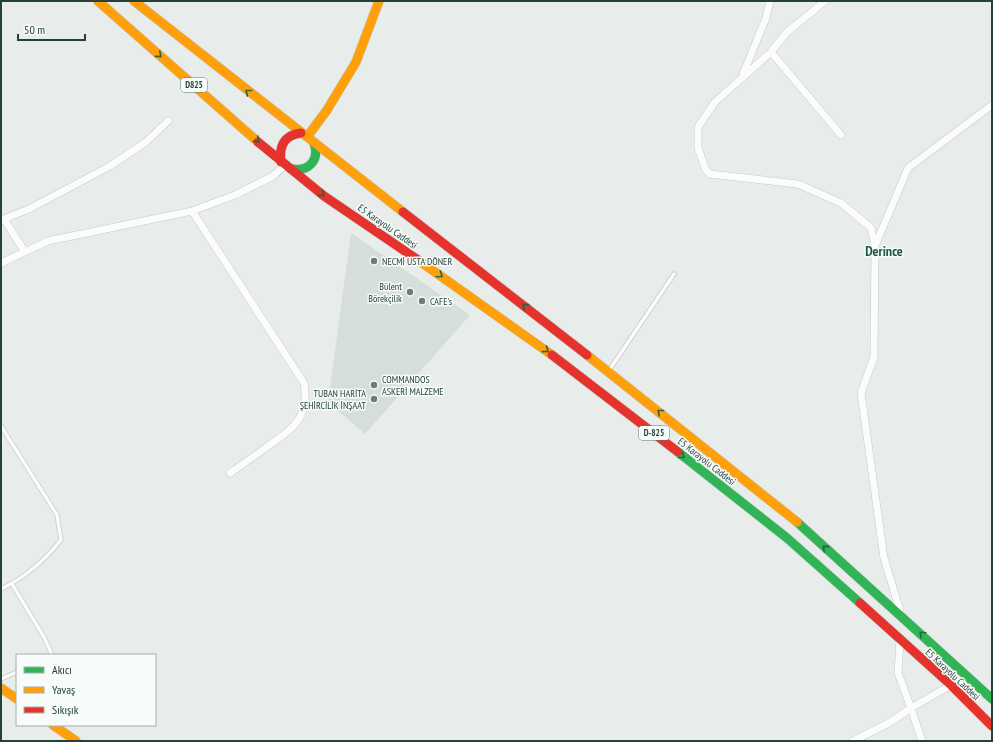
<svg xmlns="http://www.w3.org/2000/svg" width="993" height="742" font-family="'PT Sans Narrow',sans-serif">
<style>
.built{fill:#d6dedb}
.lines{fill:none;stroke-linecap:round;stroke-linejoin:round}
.lane-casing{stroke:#c5cac8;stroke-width:5}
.street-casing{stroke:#c5cac8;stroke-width:8}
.fast-casing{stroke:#c3cbc8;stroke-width:10}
.slow-casing{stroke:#c3cbc8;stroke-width:10}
.jam-casing{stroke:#c3cbc8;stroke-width:10}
.lane{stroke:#fcfcfc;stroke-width:3.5}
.street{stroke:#fcfcfc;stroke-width:7}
.fast{stroke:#30b455;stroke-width:9}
.slow{stroke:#ff9f0a;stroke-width:9}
.jam{stroke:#e5322d;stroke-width:9}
.oneway{stroke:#286442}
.poi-dot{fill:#697e78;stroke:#f7fbf9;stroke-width:1.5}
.labels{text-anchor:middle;stroke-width:3;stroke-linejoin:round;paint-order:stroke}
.shield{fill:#f7fbf9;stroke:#637a73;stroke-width:1}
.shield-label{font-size:9px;font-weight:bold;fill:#24423a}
.street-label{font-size:10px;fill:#24423a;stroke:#f7fbf9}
.poi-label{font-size:10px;fill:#24423a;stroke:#f7fbf9;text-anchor:start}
.district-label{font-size:14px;font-weight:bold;fill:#1f5548;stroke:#f7fbf9}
</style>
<rect width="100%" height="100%" fill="#e8edeb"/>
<path class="built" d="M351,233l119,82 -105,119 -37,-32z"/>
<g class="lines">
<defs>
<path id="lane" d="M610,369l64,-95
M1,426l56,89 4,25c-16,20 -37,38 -60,49
M12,584l32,53 8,18
M1,679l16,-7"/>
<path id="street" d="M825,1l-39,32 -15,19 -56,50 -17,25v21l8,22 4,4 88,10 43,19 30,25 4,18 -1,111 -13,36 23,165 16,53
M771,52l70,83
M743,74l23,-56 4,-17
M192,211l112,172c6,34 -11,46 -36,63 -12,9 -25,18 -38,27
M4,219l21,33
M1,220l28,-11 81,-43 36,-24 22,-21
M875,246l33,-78 84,-63
M1,263l47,-22 144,-30 43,-16 38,-19 12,-11
M853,741l36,-18 22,-15 -13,-35 2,-33
M922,741l-11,-33 40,-23"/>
<path id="fast" d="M291,169c18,3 29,-9 23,-26
M678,452l109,86 73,65
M797,522l195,177"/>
<path id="slow" d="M98,1l160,141
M134,1l269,211
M307,137l20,-27 29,-48 23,-61
M418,260l134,95
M587,355l210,167
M1,688l16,11
M53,725l23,16"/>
<path id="jam" d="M258,142l66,54 94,64
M281,162c-2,-16 3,-27 20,-29
M403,212l184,143
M552,355l126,97
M860,603l91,82 41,41"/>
</defs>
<use href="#lane" class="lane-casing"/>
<use href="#street" class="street-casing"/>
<use href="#fast" class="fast-casing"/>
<use href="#slow" class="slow-casing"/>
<use href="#jam" class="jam-casing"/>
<use href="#lane" class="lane"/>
<use href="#street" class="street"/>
<use href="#fast" class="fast"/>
<use href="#slow" class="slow"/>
<use href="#jam" class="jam"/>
</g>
<defs><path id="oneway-chevron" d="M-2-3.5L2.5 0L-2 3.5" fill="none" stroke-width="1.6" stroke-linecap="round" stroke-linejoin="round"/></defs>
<g class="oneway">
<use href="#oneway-chevron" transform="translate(159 55) rotate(41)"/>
<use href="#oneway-chevron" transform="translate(248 92) rotate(-142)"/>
<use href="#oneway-chevron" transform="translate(257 140) rotate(41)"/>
<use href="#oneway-chevron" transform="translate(322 194) rotate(37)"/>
<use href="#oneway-chevron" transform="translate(440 275) rotate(35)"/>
<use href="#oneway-chevron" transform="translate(525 306) rotate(-142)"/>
<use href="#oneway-chevron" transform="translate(546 350) rotate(37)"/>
<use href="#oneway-chevron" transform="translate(660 412) rotate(-141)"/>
<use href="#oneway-chevron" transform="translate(682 456) rotate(38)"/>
<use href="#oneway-chevron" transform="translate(825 548) rotate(-139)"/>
<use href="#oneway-chevron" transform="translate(922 634) rotate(-137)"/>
</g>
<g class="poi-dot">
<circle cx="374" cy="261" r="4"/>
<circle cx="410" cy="292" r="4"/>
<circle cx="422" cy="301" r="4"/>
<circle cx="374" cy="385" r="4"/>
<circle cx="374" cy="399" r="4"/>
</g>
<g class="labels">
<g class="shield">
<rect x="181" y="78" width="26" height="14" rx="3"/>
<rect x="639" y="426" width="30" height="14" rx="3"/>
</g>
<g class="shield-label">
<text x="194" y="88">D825</text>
<text x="654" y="436">D-825</text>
</g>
<g class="street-label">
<text transform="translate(388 226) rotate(35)" y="4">E5 Karayolu Caddesi</text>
<text transform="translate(707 461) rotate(38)" y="4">E5 Karayolu Caddesi</text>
<text transform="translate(953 674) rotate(43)" y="4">E5 Karayolu Caddesi</text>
</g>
<g class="poi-label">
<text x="382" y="265">NECMİ USTA DÖNER</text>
<text x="402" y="290" text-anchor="end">Bülent<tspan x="402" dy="12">Börekçilik</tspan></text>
<text x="430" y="305">CAFE's</text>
<text x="382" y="383">COMMANDOS<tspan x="382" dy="12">ASKERİ MALZEME</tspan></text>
<text x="366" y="397" text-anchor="end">TUBAN HARİTA<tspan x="366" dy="12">ŞEHİRCİLİK İNŞAAT</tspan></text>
</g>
<g class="district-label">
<text x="884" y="256">Derince</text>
</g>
</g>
<rect width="993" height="742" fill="none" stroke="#24423a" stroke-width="4"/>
<rect x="16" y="654" width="140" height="72" fill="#f7fbf9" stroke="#a3b1ad"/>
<rect x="24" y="667" width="20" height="6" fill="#30b455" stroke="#a3b1ad"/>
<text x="52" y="674" font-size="12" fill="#24423a">Akıcı</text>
<rect x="24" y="687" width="20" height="6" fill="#ff9f0a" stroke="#a3b1ad"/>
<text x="52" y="694" font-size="12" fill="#24423a">Yavaş</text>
<rect x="24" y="707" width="20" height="6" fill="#e5322d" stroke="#a3b1ad"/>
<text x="52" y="714" font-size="12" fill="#24423a">Sıkışık</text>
<path d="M18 34v6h67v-6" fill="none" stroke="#24423a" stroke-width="2"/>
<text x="24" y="34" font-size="12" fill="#24423a" stroke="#f7fbf9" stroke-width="3" paint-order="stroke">50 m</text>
</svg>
